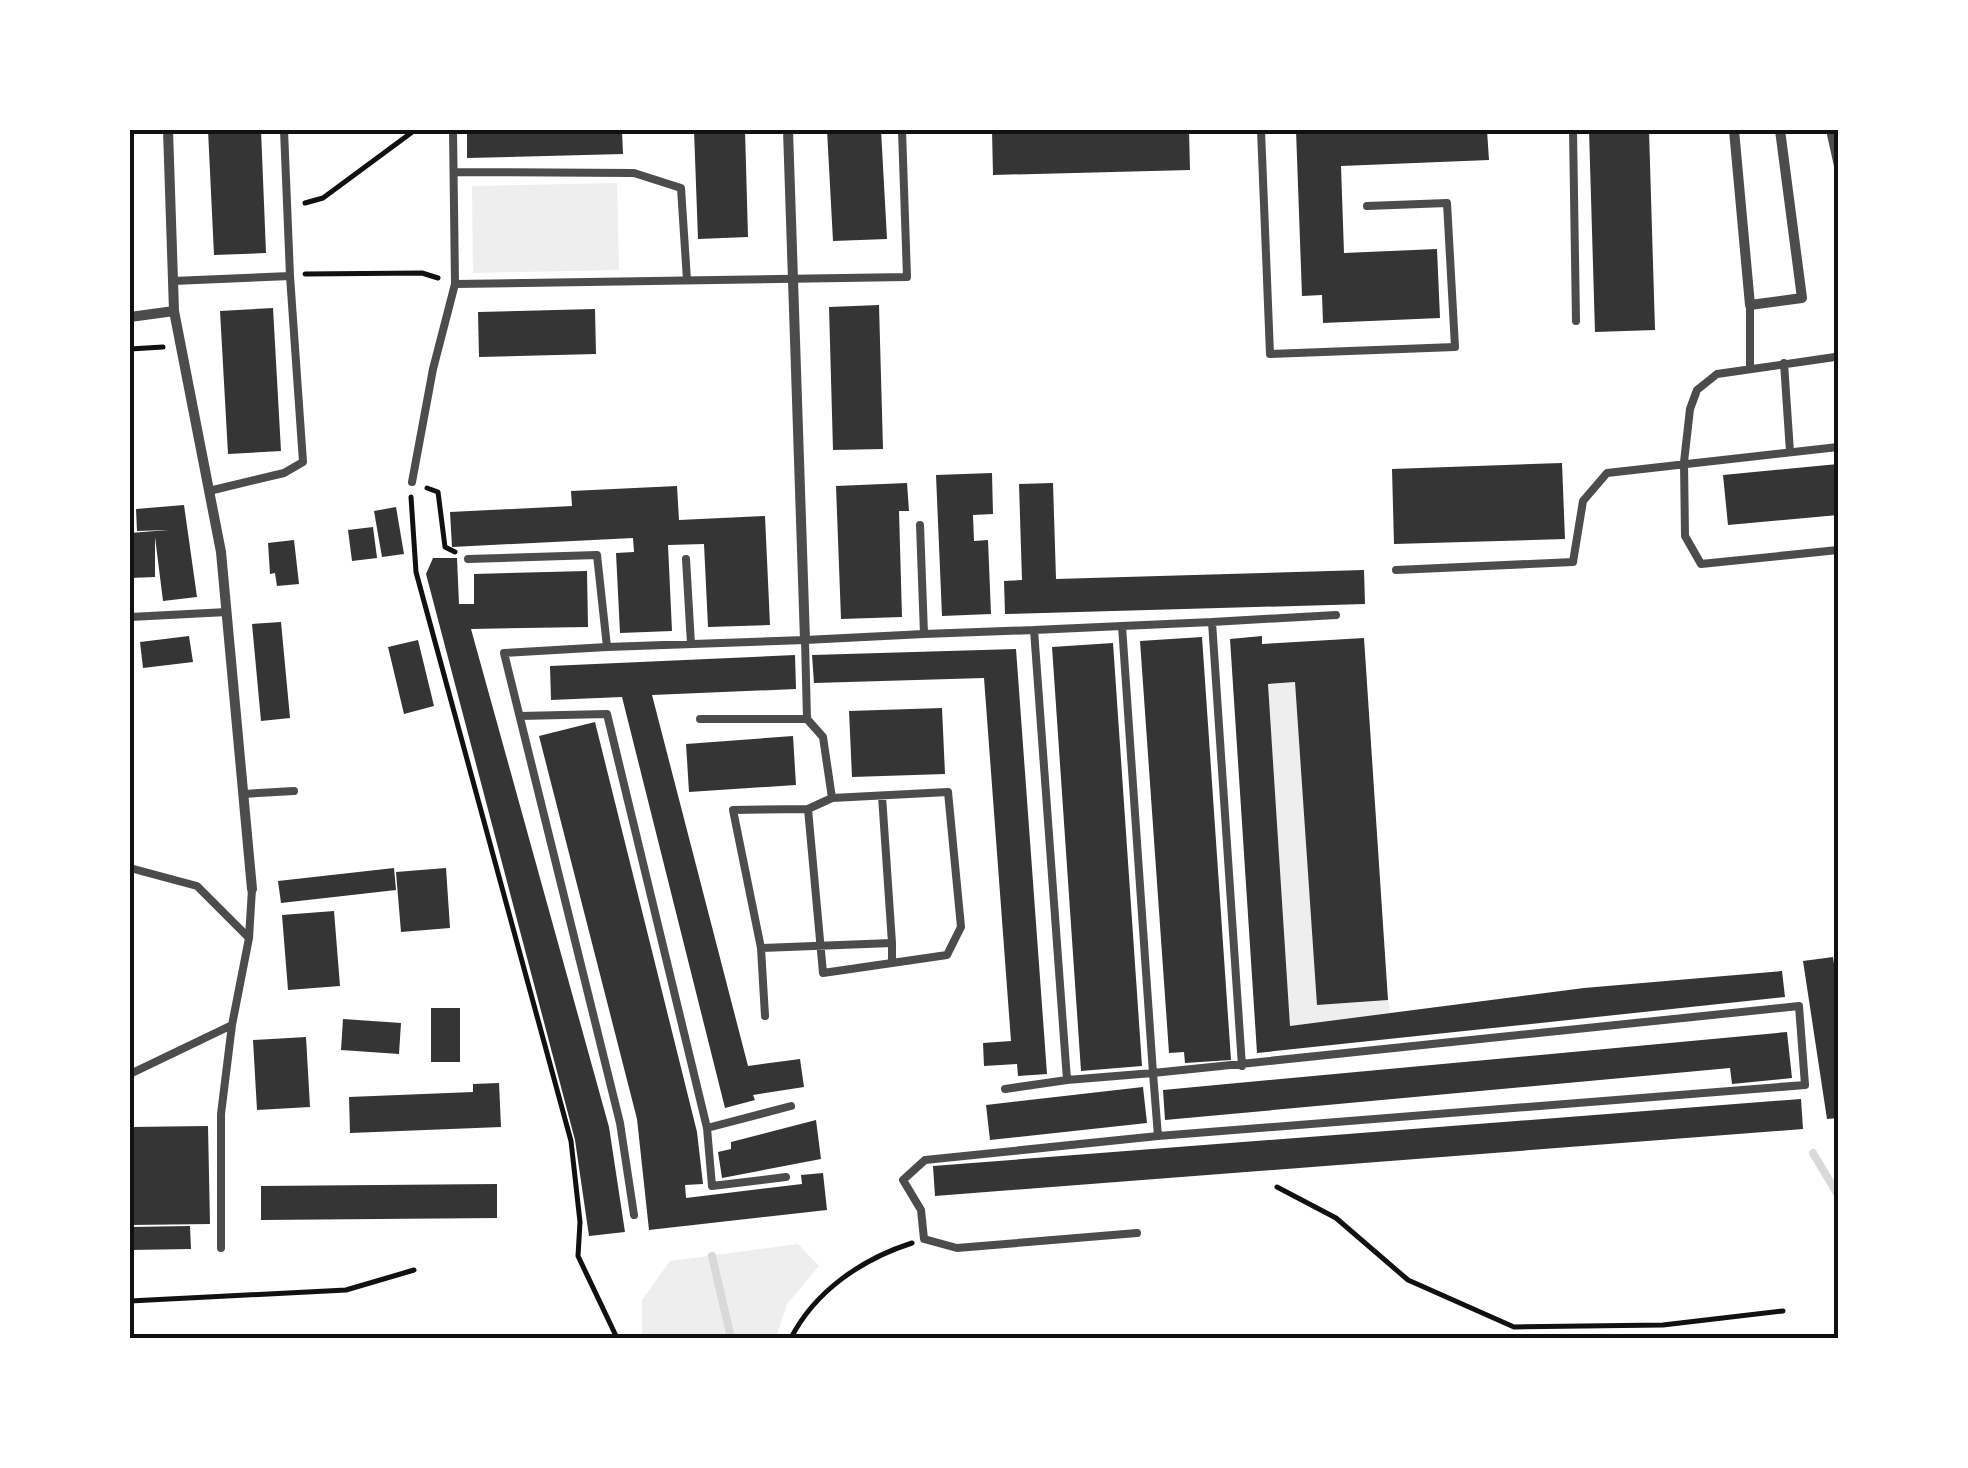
<svg xmlns="http://www.w3.org/2000/svg" width="1968" height="1468" font-family="'Fira Sans',sans-serif">
<style>
.green{fill:#eee}
.lines{fill:none;stroke-linecap:round;stroke-linejoin:round}
.stream{stroke:#d9d9d9;stroke-width:8}
.building{fill:#353535}
.path{stroke:#111;stroke-width:5}
.service{stroke:#4c4c4c;stroke-width:8}
.minor{stroke:#4c4c4c;stroke-width:10}
.neatline{fill:none;stroke:#111;stroke-width:4}
</style>
<rect width="100%" height="100%" fill="#fff"/>
<path class="green" d="M617,183l2,87 -146,3 -1,-87z
M1295,682l23,323 70,-5 3,13 -101,13 -22,-342z
M798,1244l21,22 -32,38 -11,34h-134v-38l28,-39z"/>
<g class="lines">
<path class="stream" d="M1813,1153l25,42
M712,1256l19,82"/>
</g>
<path class="building" d="M208,130h53l5,123 -52,2z
M467,130h155l1,24 -156,4z
M694,130h51l3,107 -50,2z
M827,130h54l6,109 -54,2z
M992,130h197l1,40 -197,5z
M1296,130h191l2,30 -148,6 3,87 93,-4 3,69 -117,5 -1,-28 -20,1z
M1589,130h60l6,200 -60,2z
M879,305l4,144 -50,1 -4,-143z
M273,308l8,143 -53,3 -8,-143z
M595,309l1,45 -117,3 -1,-45z
M1562,463l3,76 -171,5 -2,-75z
M1838,464v51l-110,10 -5,-50z
M992,473l1,41 -20,1 1,26 14,-1 3,74 -49,2 -6,-141z
M907,483l2,28h-10l3,106 -61,2 -5,-133z
M1053,483l3,96 308,-9 1,34 -360,10 -1,-33 18,-1 -3,-96z
M677,486l2,34 86,-4 5,109 -62,2 -4,-83 -36,1 4,86 -52,2 -4,-80 18,-1 -1,-14 -181,9 -2,-35 122,-6 -1,-15z
M184,505l13,92 -34,4 -8,-64v40l-25,1v-45l38,-3 -31,1 -1,-22z
M396,507l8,47 -22,3 -8,-46z
M373,527l4,31 -25,3 -4,-31z
M294,540l5,44 -22,2 -2,-13 -5,1 -2,-31z
M433,558h24l2,46h15v-30l113,-3 1,56 -117,2 138,498 16,105 -36,4 -14,-96 -149,-566z
M281,622l9,96 -29,3 -9,-97z
M189,636l4,26 -50,6 -3,-26z
M1262,636v8l102,-6 24,362 -71,5 -22,-323 -27,2 22,342 294,-38 198,-17 3,26 -528,56 -27,-414z
M1202,637l29,423 -46,3 -1,-11 -15,1 -29,-412z
M418,640l16,66 -30,8 -16,-67z
M1113,643l29,423 -61,5 -29,-424z
M1016,649l31,425 -29,2 -1,-12 -33,2 -1,-23 28,-2 -27,-363 -170,5 -2,-28z
M795,655l1,34 -144,6 96,371 52,-7 4,28 -51,8 2,5 -30,8 -103,-411 -71,3 -1,-34z
M942,708l3,66 -93,3 -3,-66z
M595,722l102,410 6,52 -18,1 1,13 116,-14 -1,-9 22,-2 4,37 -178,20 -12,-111 -98,-383z
M793,736l3,49 -107,7 -3,-48z
M394,868l2,22 -115,13 -3,-22z
M446,868l4,60 -49,4 -5,-60z
M334,911l6,75 -52,4 -6,-75z
M1833,957l5,34v127l-11,1 -24,-158z
M431,1008h29v54h-29z
M343,1019l58,4 -2,31 -58,-4z
M1787,1032l5,46 -60,6 -2,-16 -565,52 -2,-30z
M306,1037l4,70 -53,3 -4,-70z
M499,1083l2,44 -151,6 -1,-36 124,-5v-8z
M1143,1087l4,36 -157,17 -4,-35z
M1801,1099l2,30 -868,67 -2,-30z
M816,1120l5,39 -99,19 -4,-26 13,-3v-7z
M208,1126l2,98 -80,1v-98z
M497,1184v34l-236,2v-34z
M190,1226l1,23 -61,1v-23z"/>
<g class="lines">
<path class="path" d="M305,203l18,-5 92,-68
M305,274l117,-1 16,5
M130,349l33,-2
M427,488l11,4 7,55 10,5
M411,497l5,75 155,569 9,81 -2,34 39,82
M1277,1187l59,31 72,62 106,47 149,-2 120,-14
M130,1301l216,-11 68,-20
M791,1338c24,-47 71,-79 121,-95"/>
<path class="service" d="M453,130l2,154
M1261,130l9,224 185,-7 -8,-144 -80,3
M1573,130l3,191
M1830,130l8,36
M454,172l180,1 47,15 6,92
M173,281l117,-5 -6,-146
M1750,305v62
M1835,357l-118,17 -20,16 -7,19 -6,53 1,74 16,28 137,-14
M1784,363l6,89
M412,482l21,-113 22,-85 452,-7 -5,-147
M209,491l75,-18 19,-11 -13,-186
M468,559l129,-4 10,92 -103,6 116,470 14,92
M686,559l5,85
M1396,570l177,-8 10,-61 24,-28 231,-26
M130,617l97,-5
M1212,622l124,-7
M1122,626l90,-4 30,444
M1034,630l88,-4 31,447 646,-67 6,79 -647,51
M924,634l110,-4 33,450 -62,9
M805,640l119,-6 -4,-109
M607,647l198,-7 2,79h-107
M520,716l87,-2 100,414
M243,794l51,-3
M882,796l10,147
M832,798l116,-6 13,135 -14,28 -55,8
M130,868l67,18 52,52
M761,948l131,-5v20l-69,10 -15,-164
M765,1016l-4,-68 -28,-138 75,-1 24,-11 -9,-61 -16,-18
M130,1074l102,-49 17,-87 3,-49
M1067,1080l86,-7 5,63 -233,24 -22,20 18,30 3,29 33,9 180,-15
M786,1177l-74,9 -5,-58 84,-22
M221,1248v-134l11,-89"/>
<path class="minor" d="M168,130l6,181 47,241 31,337
M788,130l17,510
M1734,130l16,175 52,-7 -22,-168
M130,317l44,-6"/>
</g>
<rect width="1968" height="1468" fill="none" stroke="#ffffff" stroke-width="265"/>
<rect x="132" y="132" width="1704" height="1204" class="neatline"/>
</svg>
